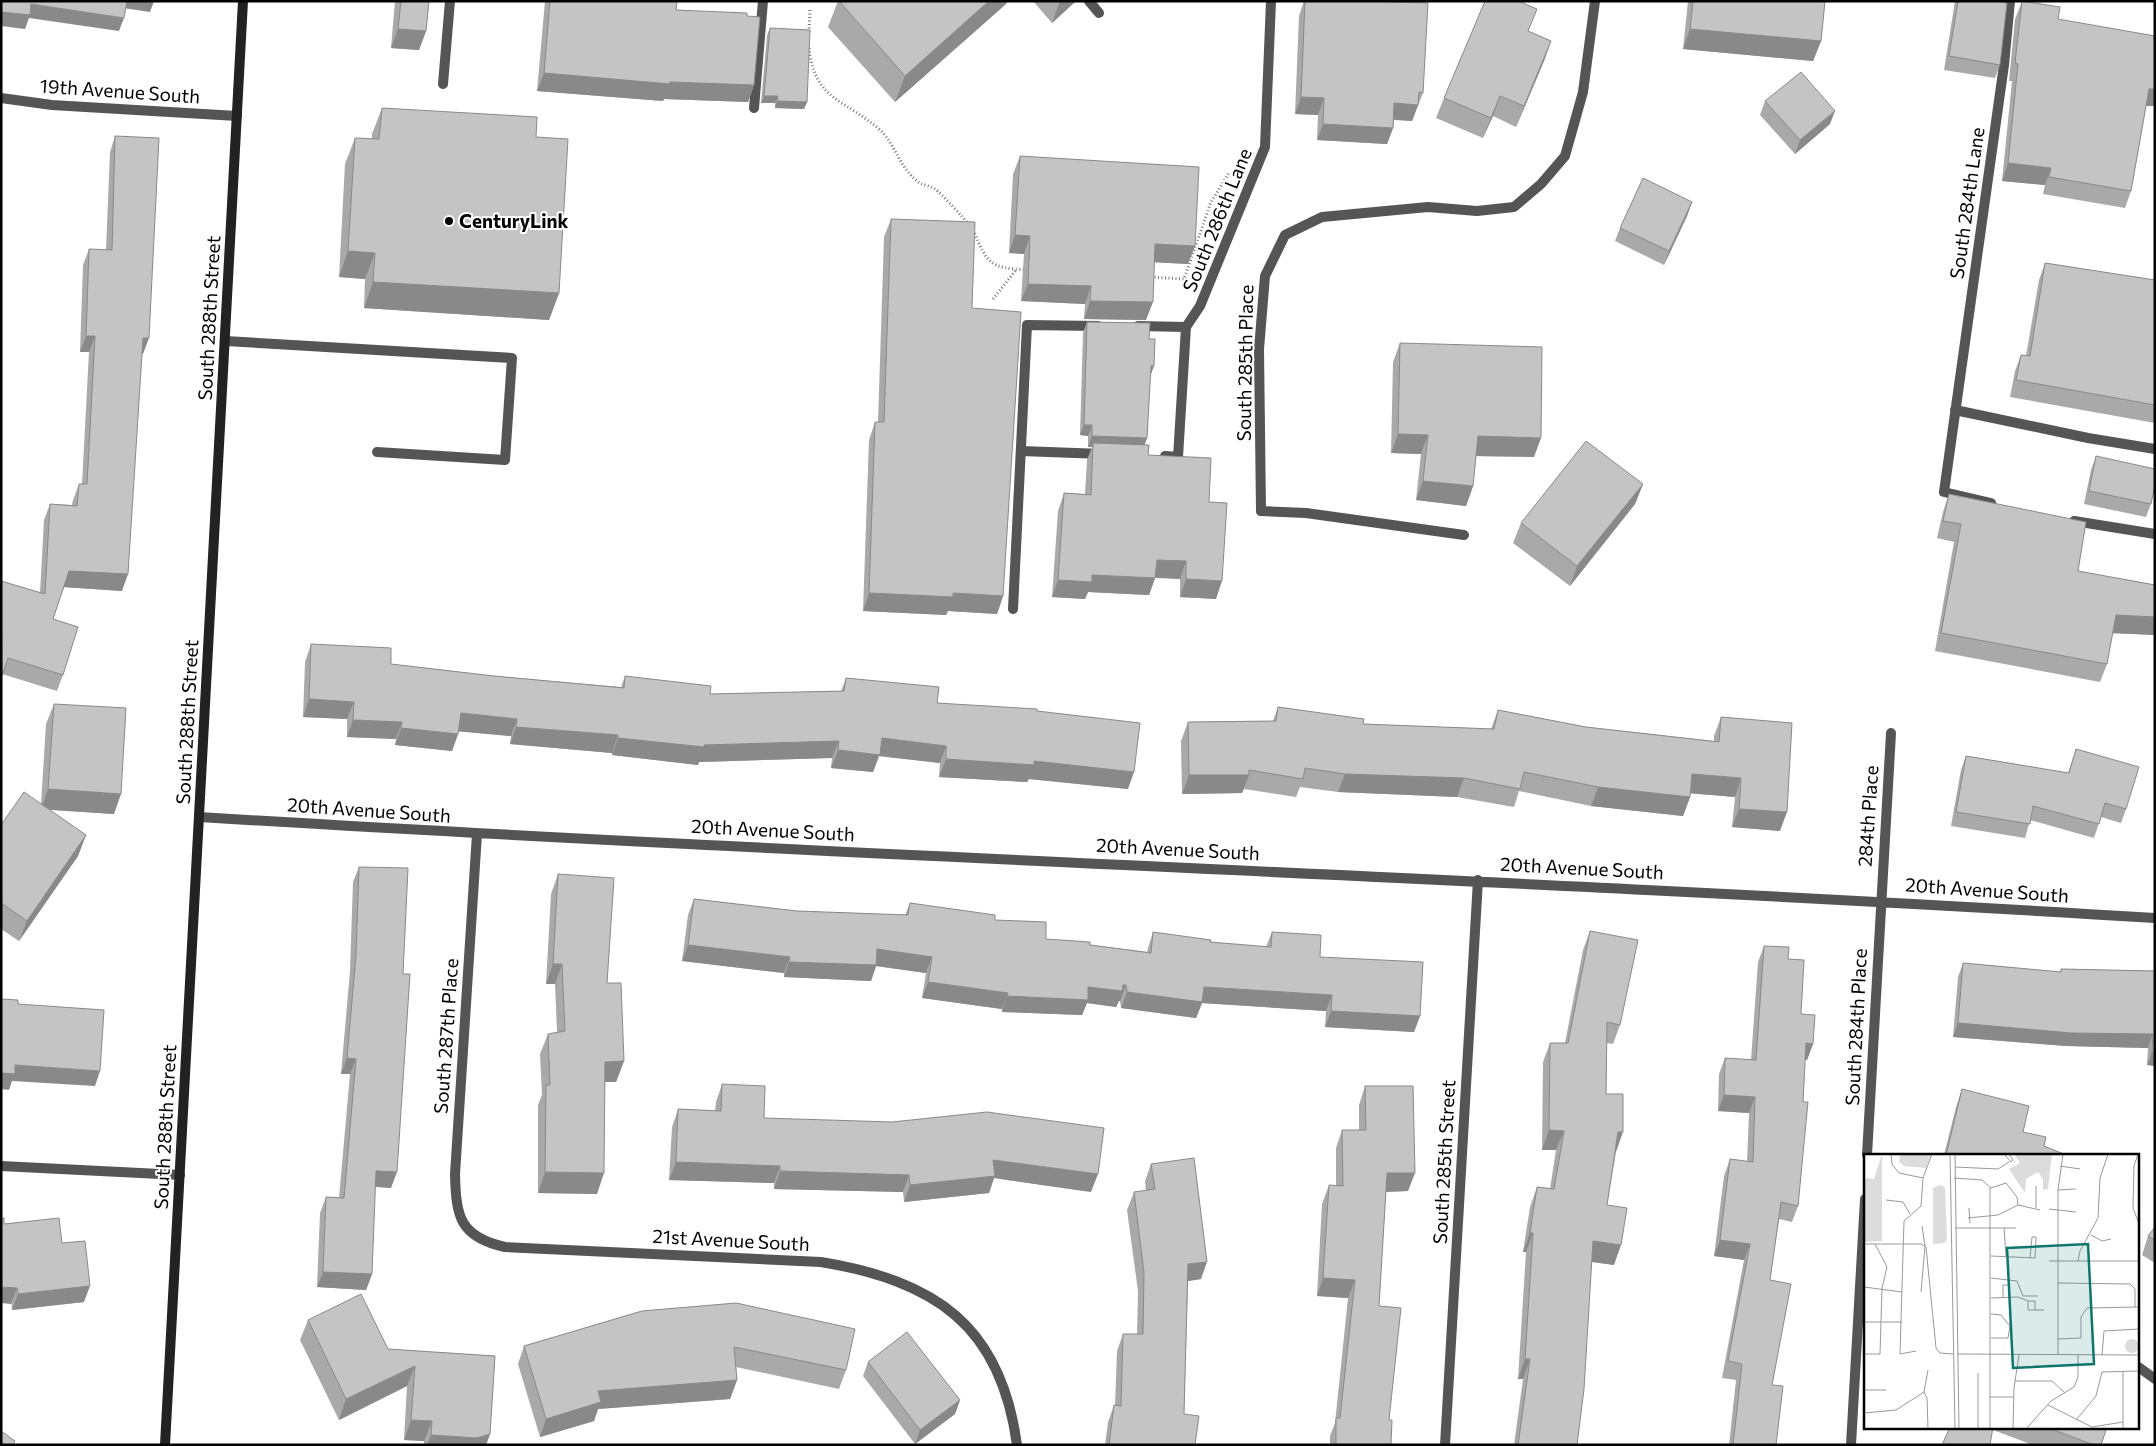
<svg xmlns="http://www.w3.org/2000/svg" width="2156" height="1446" font-family="Commissioner,sans-serif">
<style>
.lines{fill:none;stroke-linecap:round;stroke-linejoin:round}
.path{stroke:#777;stroke-width:3;stroke-dasharray:1 2.5;stroke-linecap:butt}
.service{stroke:#555;stroke-width:10}
.minor{stroke:#555;stroke-width:10}
.secondary{stroke:#222;stroke-width:10}
.wall{fill:#a9a9a9}
.shaded-wall{fill:#898989}
.building{fill:#c4c4c4;stroke:#898989}
.poi-dot{fill:#000;stroke:#fff;stroke-width:2}
.labels{text-anchor:middle;stroke-width:4;stroke-linejoin:round;paint-order:stroke}
.street-label{font-size:19px;fill:#000;stroke:#fff}
.poi-label{font-size:19px;font-weight:bold;fill:#000;stroke:#fff;text-anchor:start}
.inset-road{fill:none;stroke:#999;stroke-width:1}
.view{fill:#0f766e;fill-opacity:0.15;stroke:#0f766e;stroke-width:2.5}
.inset-edge{fill:none;stroke:#000;stroke-width:2.5}
</style>
<rect width="100%" height="100%" fill="#fff"/>
<g class="lines">
<path class="path" d="M809,32l1,-24
M809,48c5,53 38,52 71,82 13,12 18,31 30,44 12,14 12,8 25,15 5,3 29,29 34,36
M973,230c15,34 16,38 54,40
M1151,277l33,2 27,-77 18,-29
M993,299l23,-29"/>
<path class="service" d="M1089,1l10,12
M225,341l287,17 -7,102 -128,-8
M1261,511l45,2 158,22"/>
<path class="minor" d="M443,84l7,-83
M1,98l51,7 185,11
M754,108l9,-107
M1138,326l48,1 14,-21 65,-159 6,-146
M1955,410l133,28 67,11
M1021,451l82,3
M1165,456l13,1 8,-130
M1991,503l-47,-11 60,-427 6,-64
M1261,511l-2,-162 6,-73 20,-41 37,-18 106,-10 49,4 37,-4 27,-23 24,-28 18,-64 12,-91
M2074,521l81,13
M1013,609l14,-284 71,1
M199,817c651,40 1304,61 1956,101
M477,834l-22,340c1,43 5,63 50,73l316,15c114,19 180,63 196,183
M1867,1155l24,-422
M1,1166l179,9
M2137,1366l18,13
M1445,1445l33,-565
M1851,1445l14,-246"/>
<path class="secondary" d="M165,1445l78,-1444"/>
</g>
<path class="wall" d="M395,1h34l-3,30 -7,19 -28,-2z
M545,1h132l-1,9 71,6 7,69 -6,17 -84,-3 -1,2 -126,-10z
M838,1h169l-1,3 -111,98 -67,-75z
M1033,1h43l-24,22z
M1304,1h62l57,92 -11,28 -18,-1 -1,8 -6,16 -70,-4 1,-25 -23,-1 4,-98z
M1688,1h137l-4,40 -8,20 -130,-12z
M1955,1h42l3,64 -5,13 -51,-8z
M2022,1l36,18 97,87h-9l-15,85 -6,17 -82,-14 2,-9 -43,-4 10,-100h-3l6,-62z
M770,28l37,74 -3,7 -29,-1v-5h-14l6,-68z
M1529,32l22,9 -7,20 -28,66 -23,-11 -10,22 -47,-20 8,-20z
M1765,101l65,23 -35,30 -35,-39z
M382,108l154,29 23,156 -10,27 -185,-12 1,-29 -26,-2 6,-113 10,-26 17,1v-5z
M115,136l28,218h-1l-20,237 -58,-4 -11,32 10,56 -6,16 -55,-17 -1,3v-96l39,12 4,-73 6,-16 22,1 1,-5 6,-16h3l7,-132h-9l3,-87 6,-16 17,1 4,-98z
M1020,156l175,90 -7,18 -34,-2 -8,58 -62,-1 1,-15 -64,-3 3,-47 -15,-1 4,-79z
M1692,202l-5,14 -23,49 -49,-24 5,-13z
M891,219l81,89 31,288 -6,18 -49,-3 -2,4 -83,-4 6,-171 6,-18h3l6,-185z
M2045,263l110,17v143l-145,-26 5,-26 6,-16 5,1 13,-76z
M1087,322l62,17 1,38 -3,61 -3,7 4,10 61,47 7,97 -36,-2v-18l-25,-1 -6,17 -61,-3 -3,7 -33,-2 6,-86 6,-18 21,1 2,-34 5,-13h-4v-11l-8,-1 3,-102z
M1400,343l134,114 -58,-1 -3,30 -7,20 -50,-6 5,-46 -30,-1 2,-91z
M2096,456l55,48 -5,13 -62,-13 7,-34z
M1643,484l-8,20 -65,82 -57,-43 8,-20z
M1949,494l129,77 76,14 1,-3v53l-43,-2 -5,31 -7,18 -165,-31 19,-109 -17,-4 6,-26z
M311,644l80,20 103,12 127,11 4,-11 85,18 131,-3 5,-13 91,25 100,8 91,78 -99,-10 -2,3 -88,-5 1,-14 -61,-7 -6,16 -42,-4 1,-10 -133,4 -1,3 -86,-10v-2l-102,-9 1,-8 -52,-5 -7,20 -57,-6 1,-6 -49,-2v-18l-44,-2 2,-55z
M54,704l60,110 -65,-4 37,25 -8,21 -59,85 -18,-12v-104l40,-21 5,-80z
M1278,707l85,17 128,5 7,-19 88,17 128,14v-5l7,-19 59,114 -48,-4 3,-30 -45,-4v4l-7,19 -92,-10 -72,-15 -5,16 -57,-10 -119,-5 -38,-5 -4,10 -52,-8 -2,4 -60,1 -1,-53 7,-19 85,-1z
M2076,749l50,60 -5,14 -20,-6 -7,21 -64,-18 -5,18 -74,-12 10,-56 5,-14 102,17z
M359,867l32,321 -16,-1 -3,87 -6,16 -49,-3 3,-74 6,-16 13,1 11,-124h-9l9,-103 3,-89z
M558,874l49,109 17,78 -8,21h-11l-8,112 -59,-1v-88l4,-10 -2,-41 8,-20 9,-2 -2,-48h-9l5,-90z
M694,899l103,12 108,4 5,-12 85,17 51,19 101,13 1,-4 5,-16 57,10 56,5 6,-15 48,25 100,59 -6,16 -89,-5 1,-16 -124,-8 -6,15 -75,-10 -1,-7h-1l-3,6 -29,-4 -5,12 -80,-3v-3l-80,-11 4,-25 -50,-7 -5,15 -87,-4v-4l-102,-12 6,-46z
M1590,931l30,94 -7,19 -6,-1 -1,51 10,58 -9,53 7,60 -22,-3 -15,183h-63l9,-66h-5l8,-127h-3l7,-45 7,-20 13,2 6,-39h-14l1,-88 7,-19h15l18,-93z
M1764,946l24,13 13,55 12,30 -6,16h-2l-7,146 -6,16 -13,-3 -9,61 2,105 4,60h-47l7,-65 -14,-2 22,-118 -30,-4 10,-80 6,-17 17,3 2,-49 -31,-2 1,-37 6,-16 26,2 7,-98z
M1963,963l97,9 1,-3 94,2v95l-8,-1 1,-17 -82,-2 -113,-9 5,-60z
M722,1084l42,34 327,74 -97,-14 -5,15 -85,9 -1,-10 -129,-3v-6l-105,-3 3,-53 6,-18 37,2 1,-9z
M1365,1086l43,105 -22,1 -7,114 12,139h-61v-9l5,-13 13,-125 -31,-2 5,-92 7,-19 7,1v-38l6,-18h17v-25z
M1962,1089l82,57 22,9h-122l12,-48z
M1151,1164l50,115 -13,2 -4,133 11,31h-90l3,-23 6,-17h1l2,-54 6,-17h14l1,-43 -11,-81 7,-18 12,-1 -1,-10z
M4,1224l58,19 22,59 -72,8z
M2155,1227v36l-13,-8 6,-19z
M642,1311l204,59 -7,19 -103,-22 1,13 -7,19 -132,10 -4,12 -54,16 -22,-73 6,-18z
M308,1320l80,29 107,7 -5,78 -4,11h-62v-4l-20,-1 3,-54 -68,34 -39,-80z
M868,1362l92,38 -5,14 -40,30 -52,-68z
M1950,1427h157l-6,18h-68l-40,-15z"/>
<path class="shaded-wall" d="M125,1h29l-4,11 -27,-4z
M989,1h18l-1,3 -111,98 10,-26z
M1060,1h16l-24,22z
M31,4l93,14 -5,13 -90,-13 -4,11 -24,-3v-14z
M398,29l28,2 -7,19 -28,-2z
M1690,29l131,12 -8,20 -130,-12z
M1551,41l-7,20 -28,66 8,-21z
M544,73l210,12 -6,17 -84,-3 -1,2 -126,-10z
M2149,89h6v17h-13z
M764,96h14l-3,7h-14z
M1500,96l-7,20 -10,22 8,-20z
M1301,97l23,1 -6,17 -23,-1z
M777,101l30,1 -3,7 -29,-1z
M1394,103l24,2 -6,16 -24,-2z
M1835,111l-5,13 -35,30 5,-14z
M1323,124l70,4 -6,16 -70,-4z
M2008,163l43,5 -6,17 -43,-4z
M1692,202l-5,14 -23,49 5,-14z
M1015,235l15,1 -6,18 -15,-1z
M1155,244l40,2 -7,18 -40,-2z
M348,251l27,2 -10,26 -26,-2z
M373,282l186,11 -10,27 -185,-12z
M1028,284l63,2 -6,18 -64,-3z
M1090,301l63,1 -7,18 -62,-1z
M86,336h9l-6,16h-9z
M143,338h6l-6,16h-6z
M1151,366h3l-4,11z
M1084,425h8l-4,11 -8,-1z
M1398,434l30,1 -7,19 -30,-1z
M1092,436l55,2 -4,11 -50,-6 -1,4h-4z
M1478,436l63,2 -7,19 -63,-1z
M1423,481l50,5 -7,20 -50,-6z
M1643,484l-8,20 -65,82 7,-20z
M1157,560l29,1 -6,18 -29,-2z
M69,571l59,3 -6,17 -59,-4z
M1092,575l63,3 -6,17 -61,-3 -3,7 -33,-2 6,-17z
M1186,579l36,2 -6,18 -36,-2z
M869,593h84l50,3 -6,18 -49,-3 -2,4 -83,-4z
M2116,615l39,2v18l-46,-2z
M309,699l45,3 -7,17 -44,-2z
M461,713l56,6 -6,17 -57,-5z
M353,720l49,2 -6,17 -49,-2z
M516,727l102,8 -6,18 -102,-9z
M401,728l57,6 -6,17 -57,-6z
M618,738l221,3 -7,17 -133,4 -1,3 -86,-10z
M882,738l64,8 -6,17 -61,-7 -6,16 -42,-4 7,-18z
M946,759l88,2 100,11 -6,17 -99,-10 -2,3 -88,-5z
M1345,774l119,4 -7,19 -119,-5z
M1692,774l49,4 -6,19 -49,-4z
M1189,775h60l-7,18 -60,1z
M1598,787l92,10 -7,19 -92,-10z
M48,789l73,5 -7,20 -73,-5z
M1739,809l48,3 -7,19 -48,-4z
M86,835l-8,21 -59,85 8,-20z
M688,945l102,12 -6,16 -102,-12z
M877,949l55,8 -6,16 -50,-7 -5,15 -87,-4 5,-15z
M553,964h9l-7,20h-9z
M928,982l80,11 -6,16 -80,-11z
M1126,985l-6,16h-1l-3,6 -29,-4 -5,12 -80,-3 5,-16 81,-9z
M1204,987l128,8 -6,16 -124,-8 -6,15 -75,-10 6,-16z
M1331,1011l89,5 -6,16 -89,-5z
M1958,1023l195,11 -5,14 -82,-2 -113,-9z
M1806,1043l7,1 -6,16h-7z
M2152,1052h3v14l-8,-1z
M347,1058l9,1 -6,15h-9z
M624,1061l-8,21h-18l7,-20z
M15,1065l85,6 -5,15 -83,-5 -3,9 -8,-1v-16z
M1724,1095l31,2 -6,16 -31,-2z
M1549,1130l15,1 -8,19h-14z
M1618,1132h5l-7,20 -5,-1z
M993,1160l105,14 -7,18 -97,-14 -5,15 -85,9 6,-17z
M676,1162l104,4 -6,17 -105,-3z
M376,1171l21,1 -6,16 -21,-2z
M780,1171l129,4 -6,17 -129,-3z
M545,1172l59,1 -7,21 -59,-1z
M1387,1173h28l-7,18 -27,1z
M1530,1233h3l-7,19h-3z
M1720,1240l30,4 -6,16 -30,-4z
M1593,1241l28,4 -7,20 -28,-4z
M1207,1262l-6,17 -19,3 6,-18z
M323,1272l49,2 -6,16 -49,-3z
M1323,1278l32,2 -7,18 -31,-2z
M90,1286l-6,16 -72,8 6,-16z
M1,1287l16,1 -6,16 -10,-1z
M1525,1359h5l-7,20h-5z
M415,1366l-8,20 -68,34 7,-21z
M737,1380l-7,19 -132,10 -4,12 -54,16 6,-18 52,-28z
M960,1400l-5,14 -40,30 5,-14z
M411,1420l21,1 -8,20 -20,-1z
M490,1434l-4,11h-59l4,-10z"/>
<path class="building" d="M1,1h126l-3,17 -93,-14 -1,11 -29,-3z
M401,1h28l-3,30 -28,-2z
M550,1h127l-1,9 71,3v3l13,1 -6,68 -84,-3v2l-126,-11z
M839,1h150l-84,75z
M1305,1h61l62,2 -5,90 -4,-1 -1,13 -24,-2 -1,25 -70,-4 1,-26 -23,-1z
M1485,1h33l19,8 -9,22 23,10 -27,65 -24,-10 -9,22 -47,-20z
M1693,1h132l-4,40 -131,-12z
M1958,1h39l10,2 -7,62 -51,-9z
M2022,1l38,6 -2,12 97,17v53h-6l-18,102 -82,-14 2,-9 -43,-5 10,-99 -3,-1z
M770,28l40,2 -3,72 -30,-1 1,-5h-14z
M1801,72l34,39 -35,29 -35,-39z
M382,108l155,9 -1,20 32,2 -9,154 -186,-11 2,-29 -27,-2 7,-113 24,1z
M115,136l44,2 -10,200h-6l-15,236 -59,-3 -16,48 25,8 -15,48 -55,-17 -6,18 -1,-95 44,13 5,-90 27,2 2,-22h8l8,-148h-9l3,-87 23,1z
M1020,156l179,11 -4,79 -40,-2 -2,58 -63,-1 1,-15 -63,-2 2,-48 -15,-1z
M1643,178l49,24 -23,49 -49,-23z
M891,219l84,3 -3,86 49,4 -18,284 -50,-3v4l-84,-4 6,-171h9z
M2045,263l110,17v125l-139,-25 5,-25 9,1z
M1087,322l63,1 -1,16h6l-1,27h-3l-4,72 -55,-2v-11h-8z
M1400,343l142,4 -1,91 -63,-2 -5,50 -50,-5 5,-46 -30,-1z
M1586,441l57,43 -66,82 -56,-43z
M1093,443l56,2 -1,10 63,3 -2,44 18,1 -5,78 -36,-2v-18l-29,-1 -2,18 -63,-3v7l-34,-2 6,-87 27,2z
M2096,456l59,13v15l-4,20 -62,-13z
M1949,494l137,28 -8,49 77,14v32l-39,-2 -9,49 -166,-31 20,-109 -18,-3z
M311,644l80,4v16l103,12 130,12 1,-12 86,10 -1,8 134,-3 2,-13 93,9 -2,16 100,6v2l103,12 -6,49 -100,-11v4l-88,-6v-13l-64,-8 -2,17 -42,-5 1,-9 -135,4v2l-86,-9v-3l-102,-8 1,-8 -56,-6 -3,21 -57,-6 1,-6 -49,-2 1,-18 -45,-3z
M54,704l72,4 -5,86 -73,-5z
M1278,707l86,12 -1,5 131,5 4,-19 88,17 133,15 2,-25 71,6 -5,89 -48,-3 2,-31 -49,-4 -2,23 -92,-10 -74,-15 -4,17 -56,-11 -119,-4 -40,-6 -2,11 -54,-9v5h-60l-1,-53 88,-1z
M2076,749l63,18 -13,42 -21,-6 -6,21 -66,-18 -3,18 -74,-12 10,-56 103,17z
M24,792l62,43 -59,86 -26,-18v-78z
M359,867l49,1 -5,106h7l-13,198 -21,-1 -4,103 -49,-2 3,-75 18,1 12,-139 -9,-1 9,-103z
M558,874l56,4 -7,105h14l3,78 -19,1 -1,111 -59,-1 1,-87h4l-2,-51 17,-3 -3,-67h-9z
M694,899l103,12 111,4 2,-12 85,12v5l51,2v17l44,3v3l61,8 2,-21 58,8 -1,2 61,5 1,-15 49,3 -1,22 103,5 -3,54 -89,-5 1,-16 -128,-8 -2,15 -75,-10 -1,-7h-3l-1,6 -34,-4v13l-81,-4 1,-3 -80,-11 4,-25 -55,-8 -1,16 -87,-3 1,-5 -102,-12z
M1590,931l48,9 -18,85 -13,-3 -1,72h17v38h-5l-11,73 20,3 -6,37 -28,-4 -9,148 -7,56h-59l12,-86h-5l8,-126h-3l7,-46 17,2 10,-58 -15,-1 1,-87h18z
M1764,946l25,1 -1,12 16,1 -3,54 14,1 -2,29 -7,-1 -3,59h5l-10,104 -17,-4 -11,78 21,4 -19,101 11,1 -7,59h-43l9,-81 -14,-3 22,-117 -30,-4 10,-81 23,3 2,-65 -31,-2 1,-37 31,2z
M1963,963l98,9v-3l94,2v81h-3l1,-18 -82,-1 -113,-10z
M1,999l17,1v4l86,6 -4,61 -85,-6v9l-14,-1z
M722,1084l43,2 -1,32 128,4 95,-10 117,16 -6,46 -105,-14 2,16 -85,9 -1,-10 -129,-4v-5l-104,-4 2,-53 43,2z
M1365,1086h48l2,87h-28l-8,133 22,2 -12,112h3l-1,25h-55v-27h4l15,-138 -32,-2 6,-93 14,1 -1,-56h24z
M1962,1089l67,17 -6,26 23,5 -2,9 22,9h-120z
M1194,1158l13,104 -19,2 -4,150 15,2 -4,29h-86l5,-40 7,1 2,-72h20l1,-61 -10,-81 21,-3 -4,-25z
M1,1218h3v6l55,-6 3,25 23,-2 5,45 -72,8 -1,-6 -16,-1z
M2155,1227v13l-7,-4z
M361,1294l27,55 107,7 -5,78 -13,4 -46,-3 1,-14 -21,-1 4,-54 -69,33 -38,-79z
M736,1303l119,26 -9,41 -112,-23 3,33 -139,11 3,11 -55,17 -22,-73 118,-35z
M907,1332l53,68 -40,30 -52,-68z
M1950,1427h43l-3,18h-48z
M2046,1427h61l-6,18h-7z
M1,1431l14,10 -2,4h-12z"/>
<circle class="poi-dot" cx="449" cy="221" r="5"/>
<g class="labels">
<g class="street-label">
<text transform="translate(120 91) rotate(4)" y="7">19th Avenue South</text>
<text transform="translate(1967 203) rotate(-82)" y="7">South 284th Lane</text>
<text transform="translate(1217 220) rotate(-68)" y="7">South 286th Lane</text>
<text transform="translate(209 318) rotate(-87)" y="7">South 288th Street</text>
<text transform="translate(1245 363) rotate(-89)" y="7">South 285th Place</text>
<text transform="translate(187 722) rotate(-87)" y="7">South 288th Street</text>
<text transform="translate(369 810) rotate(4)" y="7">20th Avenue South</text>
<text transform="translate(1868 816) rotate(-86)" y="7">284th Place</text>
<text transform="translate(773 830) rotate(3)" y="7">20th Avenue South</text>
<text transform="translate(1178 849) rotate(3)" y="7">20th Avenue South</text>
<text transform="translate(1582 868) rotate(3)" y="7">20th Avenue South</text>
<text transform="translate(1987 890) rotate(4)" y="7">20th Avenue South</text>
<text transform="translate(1856 1027) rotate(-87)" y="7">South 284th Place</text>
<text transform="translate(446 1036) rotate(-86)" y="7">South 287th Place</text>
<text transform="translate(165 1127) rotate(-87)" y="7">South 288th Street</text>
<text transform="translate(1444 1162) rotate(-87)" y="7">South 285th Street</text>
<text transform="translate(731 1240) rotate(3)" y="7">21st Avenue South</text>
</g>
<g class="poi-label">
<text x="459" y="228">CenturyLink</text>
</g>
</g>
<g transform="translate(1864 1154)">
<rect width="275" height="275" fill="#fff"/>
<path d="M261 192a7 7 0 1 1 14 0a7 7 0 1 1-14 0Z" fill="#dcdcdc"/>
<path d="M18,0v87l-18,1v-64l10,1zM36,0h31l-5,14 -22,-2 -5,-4zM150,0h38l-4,35 -5,1v-11l-5,-7 -12,7 -1,14 -16,-24 11,-6zM76,31l5,2 2,53 -3,3 -11,1v-56z" fill="#dcdcdc"/>
<path class="inset-road" d="M27,0l1,10 7,9 24,5M86,0l5,275M91,0l4,275M140,0l7,8 2,-2 -4,-6M274,0l-4,12 -1,42 6,16M196,12l20,3M91,13l43,2 11,-7M90,24l28,2 9,8 15,-5 11,14 1,8M172,32v22M126,34v241M194,36l18,-1M22,46l17,2 7,12M105,54l1,15M185,55l27,3M104,64l30,-3 20,-10 22,5M91,74h61M140,74l2,28M227,81l11,6 9,-2M0,90h57l5,3 10,101 4,5 13,1M11,90l12,23 -5,21 -2,66M127,102l44,2 1,-21h-4l-2,21M185,107h90M214,107l2,-10 18,-33 2,-40 8,-24M127,124l26,3 6,15h15M194,129l72,1 5,5v18M0,133l38,5M57,138l4,-46 -3,-20M127,144l27,-1 10,4v9h16M139,144v-13h6v12M164,147h7v9M0,168h38M127,184h17l2,-12 -9,-11 -10,-1M194,185l23,-1v-21l6,-9 52,-1M52,197l-16,3 4,-133 17,-15 2,-28 9,-24M0,200h16M93,200l182,1M194,201v-165l5,-36M238,201l2,-24 35,-2M64,216l-4,22 3,6 1,31M114,219v56M151,227h37l13,12M0,236h22M126,243h23M184,251l44,22 31,-5M0,259l32,-3 28,-18M212,266l20,-24 6,-24 37,-1M149,275l1,-41 5,-33M162,275l25,-28 23,-14 4,-10v-22M259,275v-58"/>
<path class="view" d="M224,90l6,120 -81,4 -6,-120z"/>
<rect width="275" height="275" class="inset-edge"/>
</g>
<rect width="2156" height="1446" fill="none" stroke="#000000" stroke-width="5"/>
</svg>
